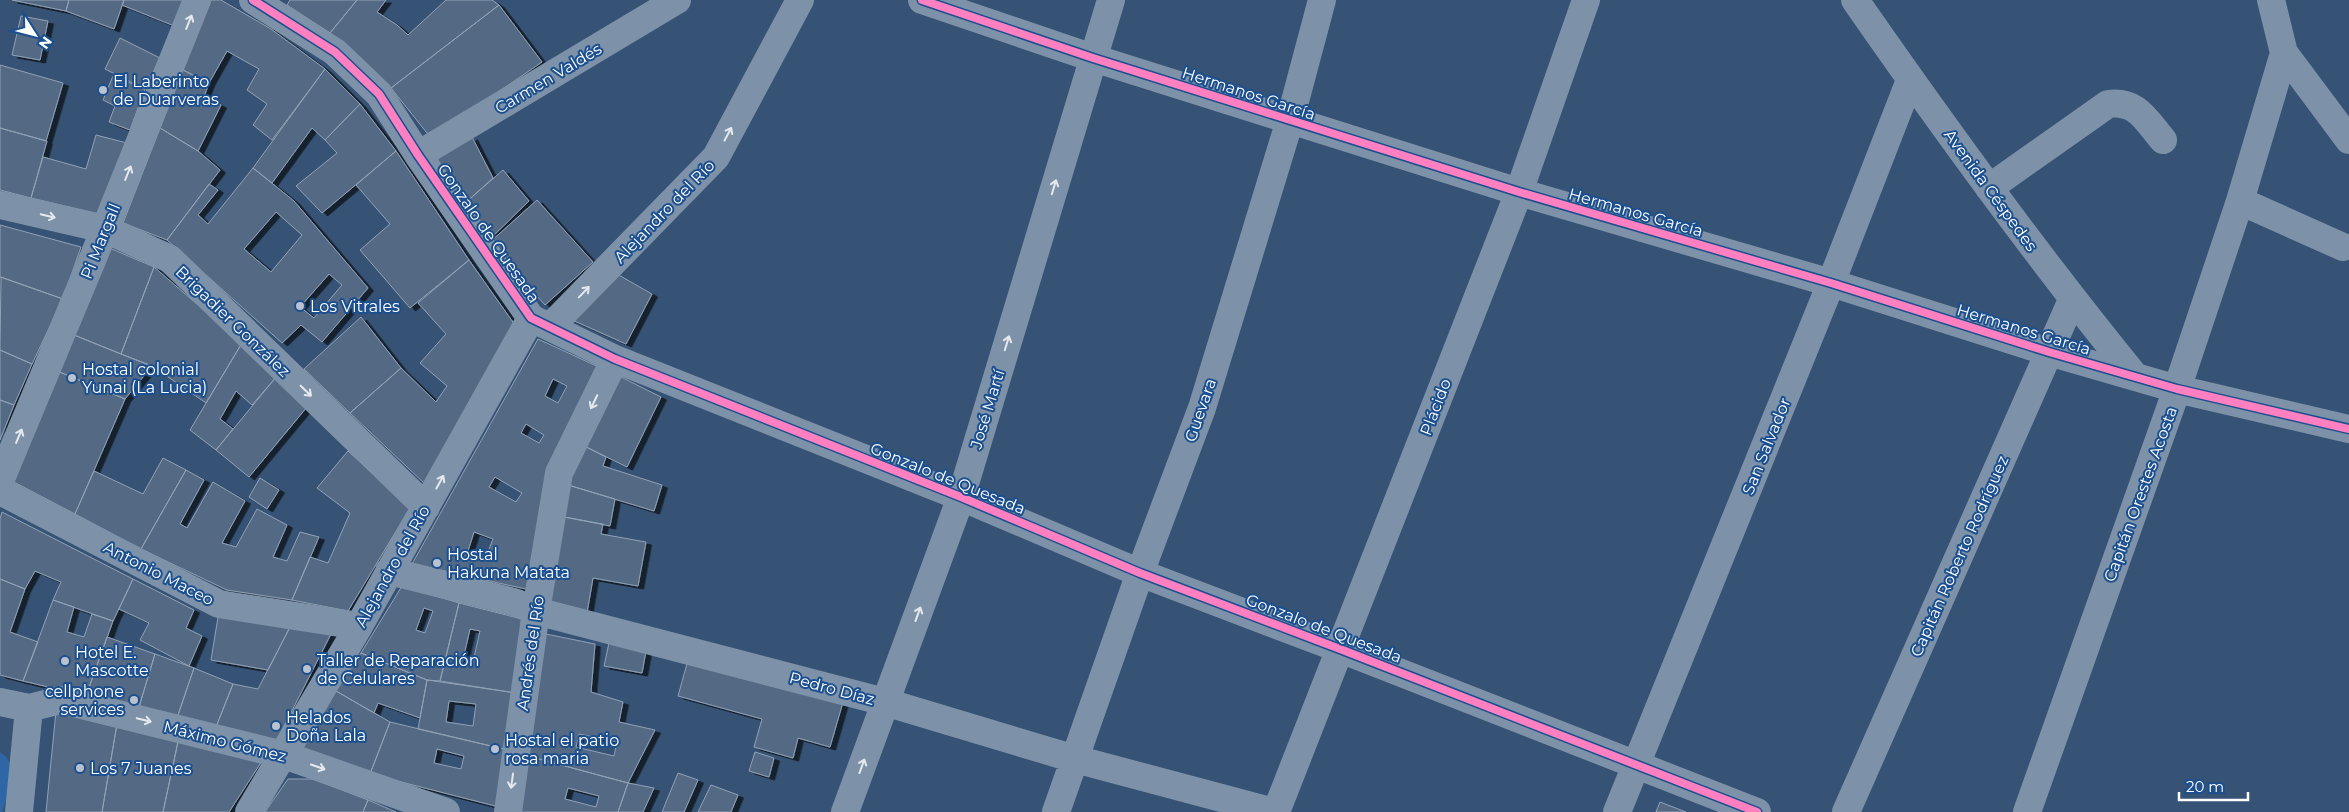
<svg xmlns="http://www.w3.org/2000/svg" width="2349" height="812" font-family="Montserrat,sans-serif">
<style>
.green{fill:#2f66a5}
.building{fill:#526984;stroke:#92a2b6;fill-rule:evenodd;filter:url(#shadow)}
.lines{fill:none;stroke-linecap:round;stroke-linejoin:round}
.minor{stroke:#7d92a8;stroke-width:28}
.cycleway-casing{stroke:#1b4f8f;stroke-width:11}
.cycleway{stroke:#ff80c0;stroke-width:8}
.oneway{stroke:#e5e9ee}
.poi-dot{fill:#b9c2ce;stroke:#1b4f8f;stroke-width:2}
.labels{text-anchor:middle;stroke-width:4;stroke-linejoin:round;paint-order:stroke}
.street-label{font-size:16px;fill:#fff;stroke:#1b4f8f}
.poi-label{font-size:16px;fill:#fff;stroke:#1b4f8f;text-anchor:start}
</style>
<defs>
<filter id="shadow"><feDropShadow dx="5.5" dy="3" stdDeviation="0" flood-color="#0009"/></filter>
</defs>
<rect width="100%" height="100%" fill="#365274"/>
<path class="green" d="M0,752c22,14 8,40 2,60h-2z"/>
<path class="building" d="M12,0h57l-3,11z
M69,0h55l-10,29 -48,-18z
M124,0h62l-9,27 -55,-22z
M211,0h10l50,29 54,40 -53,71 -19,-15 14,-21 -20,-14 12,-21 -32,-18 -18,32 -28,-14z
M290,0h67l-27,33 -43,-28z
M357,0h29l-9,12 20,13 11,10 38,-35h46l7,5 -108,83 -61,-55z
M499,5l43,57 -111,76 -40,-50z
M21,16l27,5 -8,39 -28,-5z
M120,38l40,20 -15,31 -40,-20z
M0,65l63,18 -17,58 -46,-13z
M181,69l28,14 -5,14 17,8 -23,46 -38,-23z
M325,69l35,35 -35,36 -13,-12 -40,55 -19,-15z
M113,76l32,13 -15,41 -21,-8 6,-16 -12,-6z
M360,104l36,47 -74,62 -26,-27 41,-33 -12,-13z
M0,128l47,13 -16,57 -31,-8z
M160,128l38,23 22,19 -53,70 -44,-17z
M96,135l31,8 -25,72 -71,-17 12,-41 43,12z
M472,137l21,41 -29,26 -29,-46z
M396,151l73,109 -59,48 -50,-58 30,-26 -34,-39z
M253,168l41,33 74,87 -46,54 -21,-17 -19,18 -115,-103 42,-56 9,6 -20,25 10,9zM276,212l26,23 -31,37 -27,-23zM329,274l13,11 -28,33 -14,-11z
M503,170l26,31 -40,39 -25,-36z
M537,200l56,62 -48,43 -56,-62z
M0,225l81,22 -18,52 -63,-22z
M107,247l47,20 -33,87 -47,-19z
M469,260l46,65 -90,159 -75,-71 51,-45 35,34 11,-16 -27,-23 26,-29 -28,-31z
M154,267l88,76 -36,60 -54,-37 -31,-12z
M617,274l35,20 -26,50 -56,-25z
M1,277l62,22 -31,65 -32,-14z
M361,317l40,51 -51,45 -46,-44z
M74,335l47,19 31,12 -27,33 -68,-28z
M538,339l65,30 -77,220 -114,-25zM553,379l14,7 -9,17 -13,-7zM526,424l18,11 -5,8 -18,-10zM495,477l27,16 -6,9 -27,-15zM474,532l19,7 -7,18 -18,-6z
M242,343l35,33 -25,29 -16,-14 -16,28 13,10 -17,21 -26,-20z
M0,350l32,14 -18,41 -14,-5z
M57,371l68,28 -50,115 -63,-33z
M615,374l46,23 -34,70 -47,-23z
M277,376l30,31 -58,70 -33,-27z
M0,400l14,5 -14,35z
M580,444l26,13 -3,9 59,19 -8,26 -86,-26z
M348,451l62,57 -62,103 -56,-11 18,-43 18,6 22,-50 -33,-25z
M163,458l23,12 -45,79 -66,-35 19,-43 49,23z
M186,470l18,10 -24,44 7,4 26,-46 32,19 -23,42 14,4 21,-38 30,16 -14,32 14,4 13,-29 19,5 -27,63 -65,-10 -86,-41z
M260,478l19,12 -12,19 -18,-12z
M568,485l47,14 -5,27 -51,-10z
M2,512l131,67 -20,42 -60,-21 8,-18 -26,-11 -10,18 -25,-10v-60z
M559,516l44,8 -2,10 45,8 -8,44 -45,-8 -6,35 -45,-7z
M0,579l25,10 -15,43 28,10 -15,39 -23,-6z
M133,579l61,31 -8,18 16,8 -13,30 -49,-26 9,-17 -30,-14z
M402,586l57,17 -19,78 -13,-1 -66,-27zM424,608l9,3 -8,22 -9,-3z
M53,600l21,7 -7,25 17,5 8,-23 21,7 -27,75 -63,-15z
M459,603l63,16 -6,74 -76,-12zM470,629l10,2 -8,35 -10,-2z
M218,617l72,10 -22,43 -57,-10z
M290,627l41,7 -55,108 -60,-15 17,-43 25,5z
M541,633l54,11 -4,48 32,10 -4,20 36,8 -27,53 -100,-27zM579,734l38,8 -3,14 -38,-9z
M107,637l48,17 -16,53 -53,-11z
M609,643l37,8 -4,22 -38,-7z
M361,653l66,27 -7,38 -42,-15 -4,10 -38,-22z
M155,654l39,14 -17,50 -38,-11z
M688,660l155,42 -13,45 -32,-9 -5,20 -39,-11 8,-28 -84,-23z
M194,668l39,16 -17,43 -39,-9z
M427,680l89,13 -8,57 -90,-21zM449,701l27,3 -3,22 -27,-4z
M336,691l54,31 -20,52 -68,-24z
M56,711l61,13 -15,88h-56z
M390,722l118,28 -9,57 -129,-33zM437,749l27,7 -3,13 -27,-6z
M117,724l62,13 -16,75h-61z
M179,737l83,24 -33,51h-66z
M755,752l19,6 -5,19 -20,-6z
M528,756l100,27 -10,29h-101zM568,788l31,8 -3,11 -31,-8z
M678,773l20,7 -14,32h-22z
M288,779h25l55,21 -5,12h-98z
M628,783l26,5 -11,24h-25z
M711,785l27,10 -7,17h-33z
M368,800l28,12h-33z
M1660,802l26,10h-30z"/>
<g class="lines">
<path class="minor" d="M253,0l82,52 44,42 39,61 113,163 84,41 346,138 179,76 200,76 417,163
M922,0l171,58 426,134 312,91 218,69 128,37 172,40
M1855,0c89,128 180,254 279,375
M2284,53l65,87
M418,155l259,-155
M1989,188l119,-84c29,-4 38,16 55,36
M2240,201l103,46
M0,205l105,24 65,30 256,248
M550,327l166,-170 84,-157
M0,481l105,-252 92,-229
M0,491l219,113 140,22
M389,571l125,31 22,9 349,91 190,57 199,53
M0,702l29,6 32,-8 223,55 162,57
M19,812l10,-104
M249,812l110,-186 172,-308
M508,812l28,-201 23,-138 56,-114
M845,812l116,-315 150,-497
M1056,812l84,-239 62,-165 88,-288 32,-120
M1276,812l243,-620 67,-192
M1617,812l214,-529 79,-203
M1846,812l226,-512
M2027,812l150,-423 63,-188 44,-148 -13,-53"/>
<defs>
<path id="cycleway" d="M253,0l82,52 44,42 39,61 113,163 84,41 346,138 179,76 200,76 417,163
M922,0l171,58 426,134 312,91 218,69 128,37 172,40"/>
</defs>
<use href="#cycleway" class="cycleway-casing"/>
<use href="#cycleway" class="cycleway"/>
</g>
<defs><path id="oneway-shaft" d="M-6 0H5M1.5-3L5.5 0L1.5 3" fill="none" stroke-width="1.6" stroke-linecap="round" stroke-linejoin="round" transform="scale(1.25)"/></defs>
<g class="oneway">
<use href="#oneway-shaft" transform="translate(189 22) rotate(-68)"/>
<use href="#oneway-shaft" transform="translate(728 134) rotate(-62)"/>
<use href="#oneway-shaft" transform="translate(128 173) rotate(-68)"/>
<use href="#oneway-shaft" transform="translate(1054 187) rotate(-73)"/>
<use href="#oneway-shaft" transform="translate(48 216) rotate(13)"/>
<use href="#oneway-shaft" transform="translate(584 292) rotate(-46)"/>
<use href="#oneway-shaft" transform="translate(1007 343) rotate(-73)"/>
<use href="#oneway-shaft" transform="translate(306 391) rotate(44)"/>
<use href="#oneway-shaft" transform="translate(594 402) rotate(116)"/>
<use href="#oneway-shaft" transform="translate(19 436) rotate(-67)"/>
<use href="#oneway-shaft" transform="translate(440 482) rotate(-61)"/>
<use href="#oneway-shaft" transform="translate(918 614) rotate(-70)"/>
<use href="#oneway-shaft" transform="translate(144 720) rotate(14)"/>
<use href="#oneway-shaft" transform="translate(862 766) rotate(-70)"/>
<use href="#oneway-shaft" transform="translate(318 767) rotate(19)"/>
<use href="#oneway-shaft" transform="translate(512 781) rotate(98)"/>
</g>
<g class="poi-dot">
<circle cx="103" cy="90" r="5"/>
<circle cx="300" cy="306" r="5"/>
<circle cx="72" cy="378" r="5"/>
<circle cx="437" cy="563" r="5"/>
<circle cx="65" cy="661" r="5"/>
<circle cx="307" cy="669" r="5"/>
<circle cx="134" cy="700" r="5"/>
<circle cx="276" cy="726" r="5"/>
<circle cx="495" cy="749" r="5"/>
<circle cx="80" cy="768" r="5"/>
</g>
<g class="labels">
<g class="street-label">
<text transform="translate(548 78) rotate(-31)" y="6">Carmen Valdés</text>
<text transform="translate(1249 93) rotate(18)" y="6">Hermanos García</text>
<text transform="translate(1991 190) rotate(54)" y="6">Avenida Céspedes</text>
<text transform="translate(664 211) rotate(-46)" y="6">Alejandro del Río</text>
<text transform="translate(1636 212) rotate(16)" y="6">Hermanos García</text>
<text transform="translate(489 233) rotate(55)" y="6">Gonzalo de Quesada</text>
<text transform="translate(100 241) rotate(-68)" y="6">Pi Margall</text>
<text transform="translate(233 321) rotate(44)" y="6">Brigadier González</text>
<text transform="translate(2024 329) rotate(17)" y="6">Hermanos García</text>
<text transform="translate(1435 407) rotate(-69)" y="6">Plácido</text>
<text transform="translate(987 409) rotate(-73)" y="6">José Martí</text>
<text transform="translate(1200 410) rotate(-71)" y="6">Guevara</text>
<text transform="translate(1766 446) rotate(-68)" y="6">San Salvador</text>
<text transform="translate(948 478) rotate(22)" y="6">Gonzalo de Quesada</text>
<text transform="translate(2140 494) rotate(-70)" y="6">Capitán Orestes Acosta</text>
<text transform="translate(1959 556) rotate(-66)" y="6">Capitán Roberto Rodríguez</text>
<text transform="translate(392 566) rotate(-61)" y="6">Alejandro del Río</text>
<text transform="translate(159 573) rotate(27)" y="6">Antonio Maceo</text>
<text transform="translate(1324 628) rotate(21)" y="6">Gonzalo de Quesada</text>
<text transform="translate(530 653) rotate(-82)" y="6">Andrés del Río</text>
<text transform="translate(832 688) rotate(15)" y="6">Pedro Díaz</text>
<text transform="translate(225 741) rotate(14)" y="6">Máximo Gómez</text>
</g>
<g class="poi-label">
<text x="113" y="87">El Laberinto<tspan x="113" dy="18">de Duarveras</tspan></text>
<text x="310" y="312">Los Vitrales</text>
<text x="82" y="375">Hostal colonial<tspan x="82" dy="18">Yunai (La Lucia)</tspan></text>
<text x="447" y="560">Hostal<tspan x="447" dy="18">Hakuna Matata</tspan></text>
<text x="75" y="658">Hotel E.<tspan x="75" dy="18">Mascotte</tspan></text>
<text x="317" y="666">Taller de Reparación<tspan x="317" dy="18">de Celulares</tspan></text>
<text x="124" y="697" text-anchor="end">cellphone<tspan x="124" dy="18">services</tspan></text>
<text x="286" y="723">Helados<tspan x="286" dy="18">Doña Lala</tspan></text>
<text x="505" y="746">Hostal el patio<tspan x="505" dy="18">rosa maria</tspan></text>
<text x="90" y="774">Los 7 Juanes</text>
</g>
</g>
<g transform="translate(35 35) rotate(126)" stroke="#1b4f8f" stroke-width="4" paint-order="stroke">
<path d="M0-4L9 19L0 12L-9 19Z" fill="#ffffff"/>
<text y="-8" font-size="14" font-weight="bold" text-anchor="middle" fill="#ffffff">N</text>
</g>
<path d="M2179 792v8h69v-8" fill="none" stroke="#ffffff" stroke-width="2.5"/>
<text x="2186" y="792" font-size="15" fill="#ffffff" stroke="#1b4f8f" stroke-width="4" paint-order="stroke">20 m</text>
</svg>
